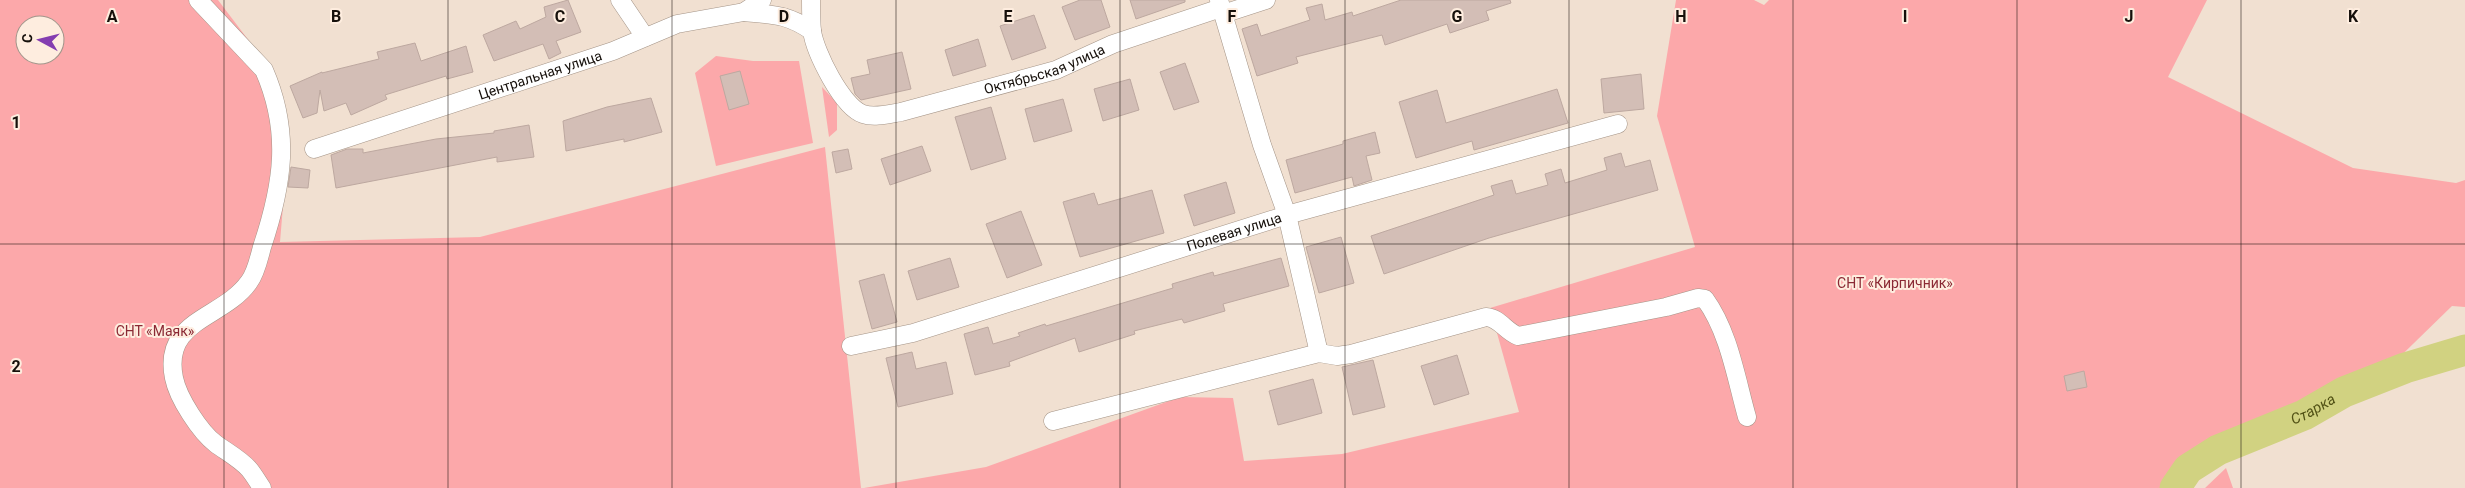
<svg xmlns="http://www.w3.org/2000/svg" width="2465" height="488" font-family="Roboto,sans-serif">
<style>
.green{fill:#fca8aa;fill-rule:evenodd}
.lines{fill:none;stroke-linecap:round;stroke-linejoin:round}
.river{stroke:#d1d281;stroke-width:31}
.building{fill:#d3beb6;stroke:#bda8a0}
.minor-casing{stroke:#a49487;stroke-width:19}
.minor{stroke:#fff;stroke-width:18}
.grid{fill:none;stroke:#16100b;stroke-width:1;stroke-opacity:0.55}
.labels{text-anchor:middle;stroke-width:4;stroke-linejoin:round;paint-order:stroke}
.street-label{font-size:14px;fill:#16100b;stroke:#feeddf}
.park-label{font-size:14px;fill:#8b2934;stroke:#feeddf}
.water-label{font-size:15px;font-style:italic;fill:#525216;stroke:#feeddf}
.grid-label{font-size:16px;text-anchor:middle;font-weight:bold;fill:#16100b;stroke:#feeddf;stroke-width:4;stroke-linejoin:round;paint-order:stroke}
</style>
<rect width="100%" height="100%" fill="#f1e0d1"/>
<path class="green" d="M0,0h218l54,71 15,87 -7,84 200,-5 345,-90 36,341h-861zM25,25h30v30h-30z
M1676,0h78l10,5 5,-5h438l-39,77 185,91 103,15 9,-3v127l-13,-1 -77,75 -144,70 -42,37h-1325l122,-21 194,-70 53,1 11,63 98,-7 177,-42 -29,-104 205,-61 -38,-131z
M716,56l37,5h46l14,82 -97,23 -21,-93z
M822,87l15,16v27l-8,7z
M2226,468l7,20h-28z"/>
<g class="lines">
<path class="river" id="s1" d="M2175,488l13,-19 30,-19 86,-35 40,-23 61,-24 60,-18"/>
</g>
<path class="building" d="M568,0l13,32 -25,9 5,12 -12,6 -6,-15 -49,17 -11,-26 33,-14 4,8 26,-12 -2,-10z
M1080,0h21l9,27 -35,13 -13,-33z
M1130,0h55v2l-49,17z
M1401,0h109l1,3 -25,8 3,9 -39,13 -3,-9 -62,21 -3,-10 -86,22 2,6 -41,13 -15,-47 15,-5 4,12 49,-16 -4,-12 16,-4 3,16 27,-8 1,4z
M1034,15l12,33 -34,12 -12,-34z
M978,39l8,27 -33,10 -8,-26z
M415,43l6,18 45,-15 7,26 -26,7 -1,-3 -61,19 2,4 -36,16 -5,-12 -22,8 -4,-21 -3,23 -14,5 -13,-32 32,-14v1l57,-14 -2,-7z
M902,52l9,37 -50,11 -6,-6 -4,-16 19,-4 -3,-14z
M1185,63l14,39 -25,8 -14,-38z
M740,71l9,33 -20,6 -9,-34z
M1641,74l3,35 -40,4 -3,-34z
M1130,79l9,31 -36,11 -9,-32z
M1557,89l11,34 -94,27 -2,-9 -56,17 -17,-56 38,-12 9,33z
M651,98l11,34 -38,10v-3l-58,12 -3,-30 44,-14z
M1063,99l9,32 -38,11 -9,-33z
M991,107l15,52 -35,11 -16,-53z
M529,125l5,32 -37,5v-5l-161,31 -5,-33 16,-6h16v4l73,-14 58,-6v-2z
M1375,132l5,21 -14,3 6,24 -18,6 -2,-9 -57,16 -9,-33 57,-16v-3z
M922,146l9,25 -41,14 -9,-26z
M848,149l4,20 -16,4 -4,-21z
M1621,153l4,14 25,-7 8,30 -169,48 -105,36 -13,-38 123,-41 -3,-9 21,-6 4,14 32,-9 -3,-11 16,-5 4,14 42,-13 -3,-12z
M291,167l19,3 -2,18 -20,-1z
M1226,182l9,31 -41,13 -10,-31z
M1152,190l12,43 -84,24 -17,-55 31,-9 4,12z
M1021,211l21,54 -35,13 -21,-54z
M1341,237l13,46 -35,10 -13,-46z
M950,258l9,29 -42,13 -9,-29z
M1281,258l8,28 -66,18 2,7 -41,12 -2,-4 -48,12 1,3 -56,18 -4,-14 -66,24 1,4 -35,9 -11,-41 24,-7 5,17 27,-8 -2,-3 27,-9 1,2 127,-38 -1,-4 41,-12 1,4z
M884,274l13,48 -25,7 -13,-48z
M912,352l4,17 30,-7 7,32 -55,13 -12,-49z
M1457,355l12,39 -35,11 -13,-39z
M1373,360l12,47 -32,8 -11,-48z
M2084,371l3,16 -20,4 -3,-15z
M1313,379l9,34 -44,12 -9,-34z"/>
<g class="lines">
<defs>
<g id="minor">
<path d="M198,0l66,70c27,62 19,114 -2,177 -3,11 -6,26 -13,35 -26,37 -87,37 -75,96 4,20 26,54 42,66 11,8 24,15 33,25 5,6 9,13 13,19"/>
<path d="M620,0l25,37"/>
<path id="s2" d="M811,0c0,10 0,21 1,31 3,21 30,76 51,83 11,4 26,0 38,-2l155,-42 57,-26 108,-36"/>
<path d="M1219,0l43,145 25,70 32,138"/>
<path d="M744,12c30,3 43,2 68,19"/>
<path d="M1223,14l43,-14"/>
<path id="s3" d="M314,149l299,-98 64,-27 67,-12 18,-12"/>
<path id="s4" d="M851,346l62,-13 374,-118 331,-91"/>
<path d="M1053,421l266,-68 18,3 14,-2 135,-37c14,1 19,14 32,19l148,-29 32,-9 7,1c24,33 31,79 42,118"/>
</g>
</defs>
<use href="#minor" class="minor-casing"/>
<use href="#minor" class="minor"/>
</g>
<path class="grid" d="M224,0v488M448,0v488M672,0v488M896,0v488M1120,0v488M1345,0v488M1569,0v488M1793,0v488M2017,0v488M2241,0v488M0,244h2465"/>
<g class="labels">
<g class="street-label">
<text dy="5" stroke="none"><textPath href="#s2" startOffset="319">Октябрьская улица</textPath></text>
<text dy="5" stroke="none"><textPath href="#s3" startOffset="238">Центральная улица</textPath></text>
<text dy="5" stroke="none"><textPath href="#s4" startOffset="400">Полевая улица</textPath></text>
</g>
<g class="park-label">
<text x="1895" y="288">СНТ «Кирпичник»</text>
<text x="155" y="336">СНТ «Маяк»</text>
</g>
<g class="water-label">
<text dy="5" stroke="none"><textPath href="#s1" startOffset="162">Старка</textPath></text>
</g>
</g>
<g class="grid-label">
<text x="112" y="22">A</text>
<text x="336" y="22">B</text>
<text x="560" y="22">C</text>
<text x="784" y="22">D</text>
<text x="1008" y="22">E</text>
<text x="1232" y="22">F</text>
<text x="1457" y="22">G</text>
<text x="1681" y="22">H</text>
<text x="1905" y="22">I</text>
<text x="2129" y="22">J</text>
<text x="2353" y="22">K</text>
<text x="16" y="128">1</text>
<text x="16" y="372">2</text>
</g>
<g transform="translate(40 40) rotate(277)"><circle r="24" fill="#feeddf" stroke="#a1958a"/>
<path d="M0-4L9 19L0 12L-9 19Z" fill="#843db0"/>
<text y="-8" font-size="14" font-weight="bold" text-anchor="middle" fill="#16100b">С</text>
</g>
</svg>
